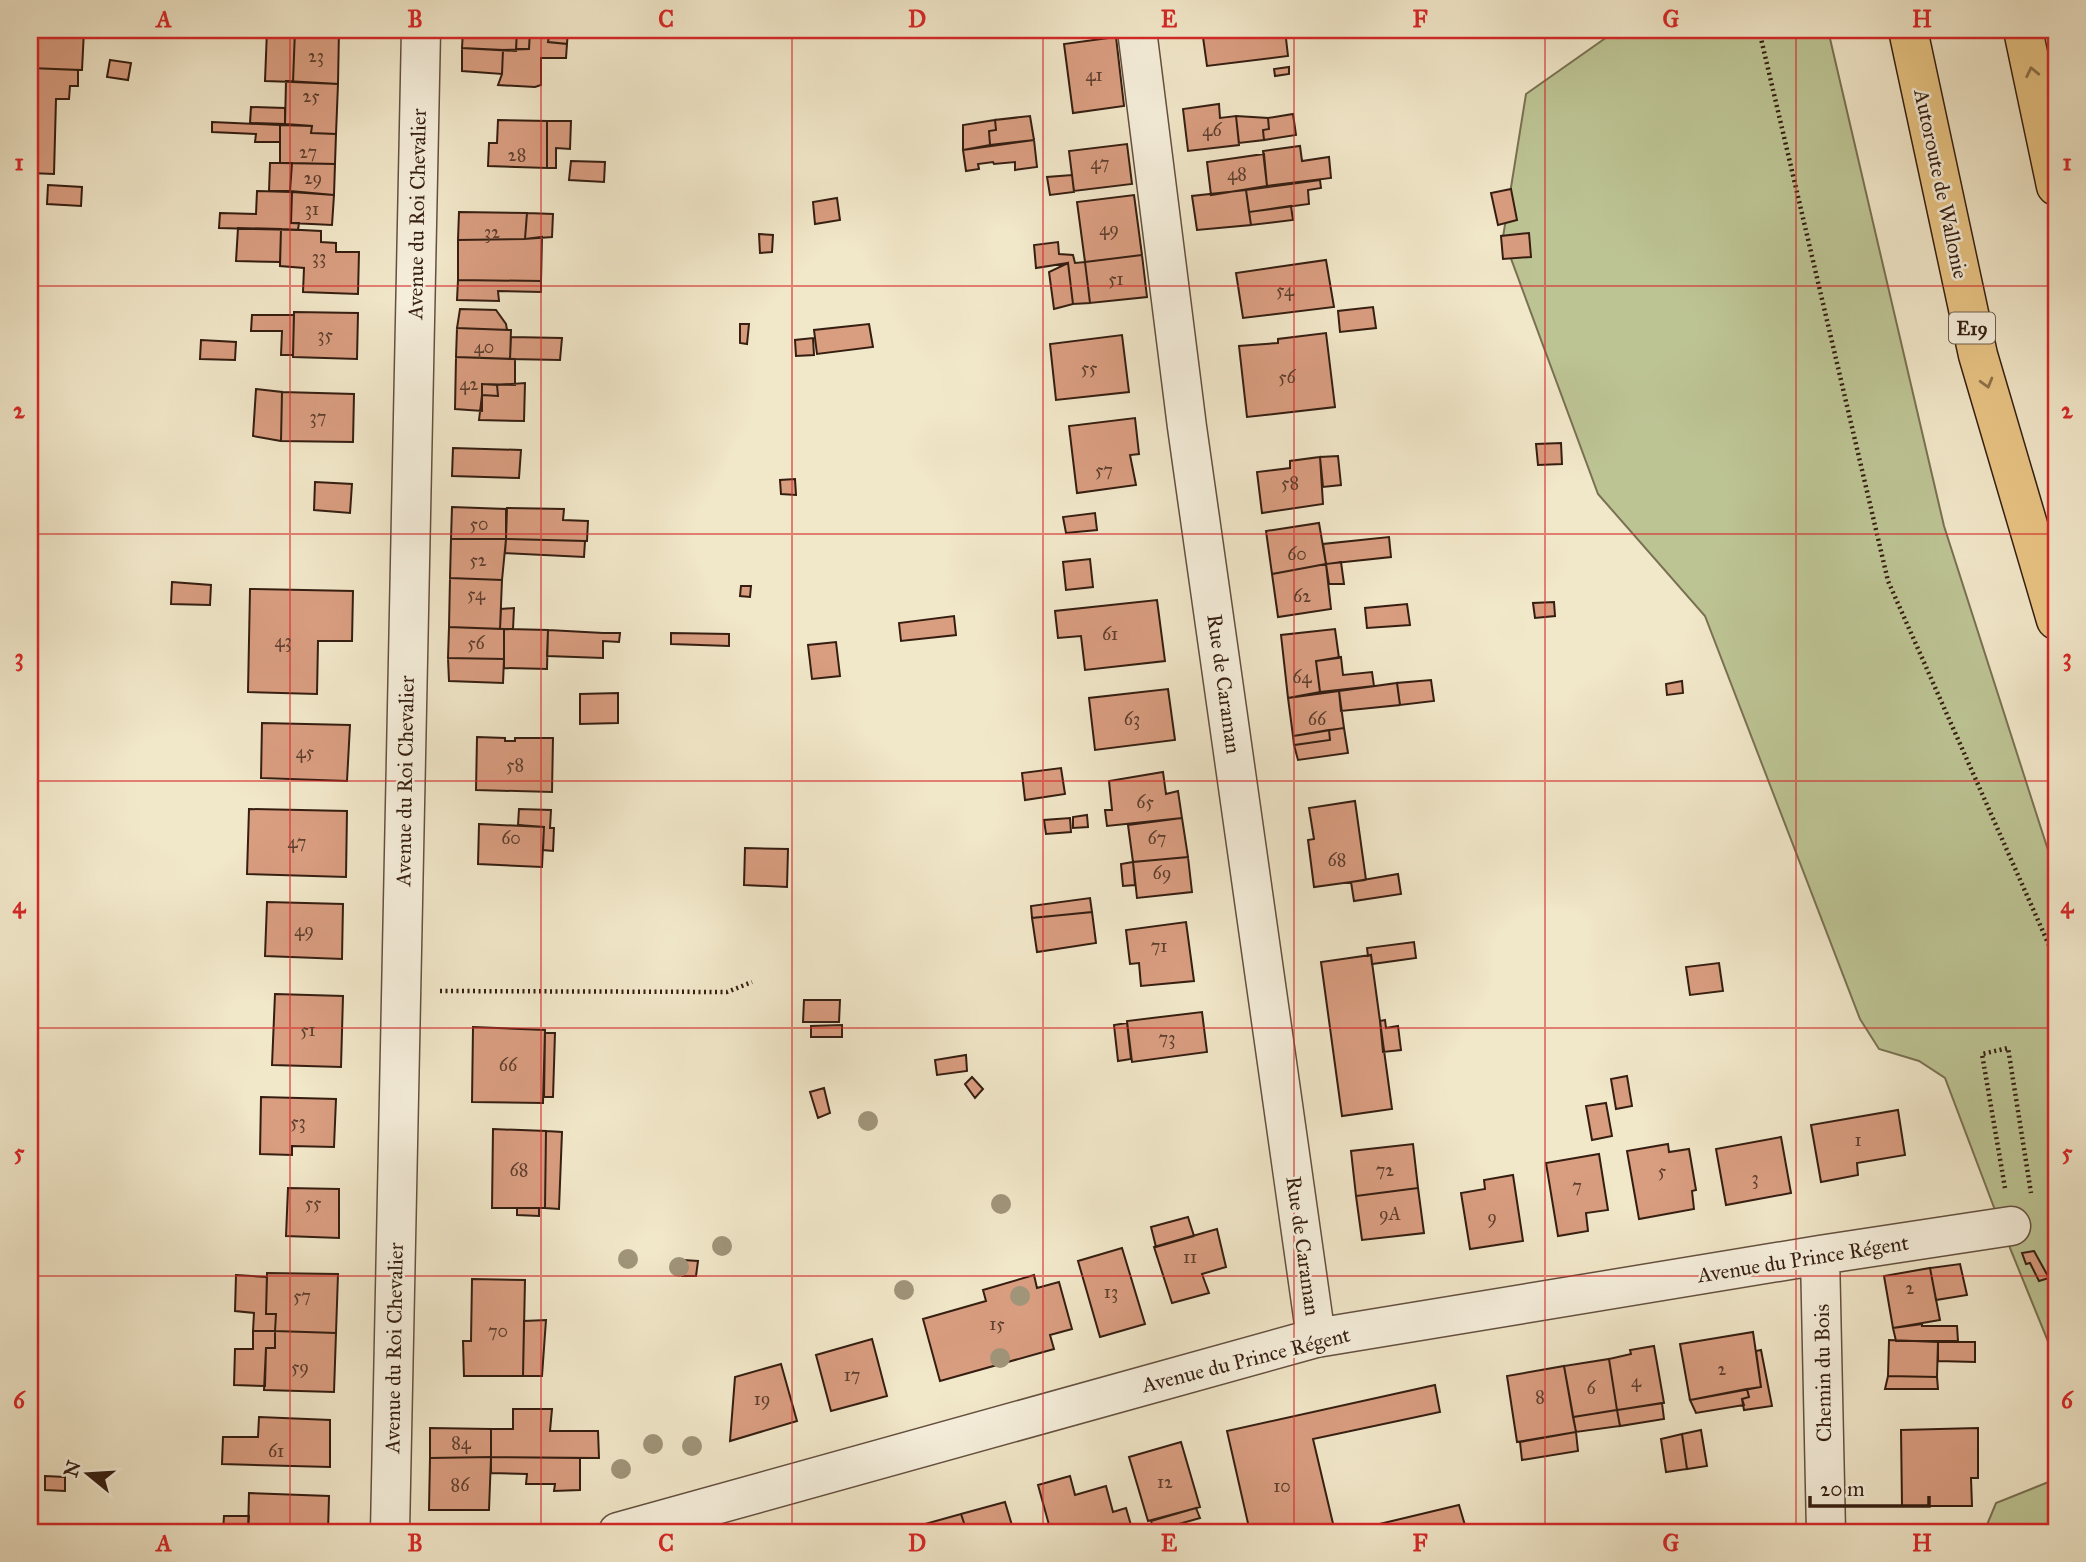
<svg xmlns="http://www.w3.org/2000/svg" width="2086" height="1562" font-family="'IM FELL Great Primer',serif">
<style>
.green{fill:#bdc494;stroke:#797152;stroke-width:2}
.building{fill:#d99d80;stroke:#351e11;stroke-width:2}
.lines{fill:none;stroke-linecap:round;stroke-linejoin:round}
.minor-casing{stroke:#64503f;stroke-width:41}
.highway-casing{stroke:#351e11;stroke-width:41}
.path{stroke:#351e11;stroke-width:4.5;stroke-dasharray:2 3.5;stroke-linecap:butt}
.minor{stroke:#f6efdc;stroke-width:38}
.highway{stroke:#e8c484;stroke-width:38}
.tree{fill:#a09479}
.oneway{stroke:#8e714a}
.grid{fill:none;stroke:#d62828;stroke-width:2;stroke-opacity:0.55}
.labels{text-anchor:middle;stroke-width:5;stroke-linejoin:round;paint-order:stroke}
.number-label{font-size:18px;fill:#5e3e2d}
.shield{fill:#f6efdc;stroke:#6f5d4e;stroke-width:2}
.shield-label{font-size:19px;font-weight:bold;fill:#351e11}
.street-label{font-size:21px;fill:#351e11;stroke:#f6efdc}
.neatline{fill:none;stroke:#d62828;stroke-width:2.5}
.grid-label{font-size:23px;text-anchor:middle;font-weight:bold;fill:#d62828}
</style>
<rect width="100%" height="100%" fill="#f1e7c9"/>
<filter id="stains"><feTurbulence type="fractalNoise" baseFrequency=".00286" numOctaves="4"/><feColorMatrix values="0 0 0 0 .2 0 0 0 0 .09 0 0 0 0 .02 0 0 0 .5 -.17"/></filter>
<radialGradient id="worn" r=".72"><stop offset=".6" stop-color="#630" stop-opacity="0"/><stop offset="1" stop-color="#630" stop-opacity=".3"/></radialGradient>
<path class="green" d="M1617,30h211l116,496 112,349v486l-55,-135 -56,-148 -26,-17 -40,-12 -19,-30 -155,-403 -107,-122 -95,-257 23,-143z
M2056,1479v53h-72l12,-29z"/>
<path class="building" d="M30,30h54l-2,40 -52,-2z
M267,30h28l-2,52 -28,-1z
M295,30h44l-1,54 -45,-2z
M463,30h54l-1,21 -54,-3z
M517,30h13l-1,19h-13z
M530,30h20l-2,12 19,2 -1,14h-25v27l-6,2 -37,-2 4,-11 1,-24 26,-1z
M550,30h18l-1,14 -19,-2z
M1202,30h83l3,26 -81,10z
M1116,37l8,69 -51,7 -9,-69z
M462,48l41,2 -1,24 -40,-3z
M110,60l21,3 -3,17 -21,-3z
M1289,67v7l-14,2 -1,-7z
M30,68l48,2v16h-8l-1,13h-13l-2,75 -24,-1z
M286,81l52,3 -2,50 -25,-1 1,-7 -27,-2z
M1219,104l1,14 16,-2 3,29 -51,6 -5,-42z
M251,107l34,1v16l-35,-1z
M1293,114l3,21 -32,5 -1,-10 6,-1 -1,-11z
M1030,116l4,24 -44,5 -1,-14 7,-1 -1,-10z
M1236,116l32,2 1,11 -6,1 1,10 -25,3z
M498,120l49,1v47l-59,-2 1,-23h8z
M995,120l1,10 -7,1 1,14 -27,5v-25z
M547,121h24l-1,28 -14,-1v20h-9z
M212,122l68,3v17h-25l1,-8 -44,-2z
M280,125l32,1 -1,7 25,1 -1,30 -55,-1z
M1034,140l3,27 -22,3v-8l-21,2 -1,-2 -15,2 1,5 -13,2 -3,-21z
M1127,144l5,40 -58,7 -5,-40z
M1300,146l2,15 27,-4 2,21 -64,8 -4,-35z
M1264,154l3,32 -56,9 -4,-33z
M571,161l34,1 -1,20 -35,-2z
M270,163h22l-2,28h-21z
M292,163l43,1 -1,31 -44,-4z
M1072,175l2,17 -24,3 -3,-18z
M1320,180l1,8 -13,2 1,14 -60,8 -3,-22z
M48,185l34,2 -1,19 -34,-2z
M1511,189l6,31 -19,5 -7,-32z
M1246,190l5,35 -54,5 -5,-34z
M257,191l35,1 -1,31h8l-1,7 -79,-2 1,-15 36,1z
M292,192l42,3 -2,30 -41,-2z
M1134,195l8,60 -57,7 -8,-60z
M837,198l3,22 -25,4 -2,-22z
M1291,206l2,14 -42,5 -2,-13z
M459,212l68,1 -2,26 -67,1z
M527,213l26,1 -1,23 -27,2z
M238,228l43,1 -1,33 -44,-1z
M281,229l40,2v11l15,1v9h23l-1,42 -55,-2 1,-24 -24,-2z
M1529,233l2,24 -28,2 -2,-23z
M759,234l14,1 -1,17 -12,1z
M542,237l-1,44 -83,-1v-40l67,-1z
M1058,242l1,12 14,1 2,8 10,-1 5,41 -17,1 -5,-41 -32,5 -2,-23z
M1142,255l5,42 -57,6 -5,-41z
M1326,260l8,47 -91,11 -7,-45z
M1068,263l5,41 -19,5 -5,-37z
M458,280l83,1v11l-43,-1 1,10 -42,-1z
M1373,307l3,21 -36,4 -2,-21z
M460,309l36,1 10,14 1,6 -50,-2z
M294,312l64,1 -1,46 -64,-2z
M252,315h42l-1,40h-12l1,-24h-31z
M740,324h9l-2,20 -7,-1z
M869,324l4,23 -56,7 -3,-24z
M457,328l54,2 -1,29 -54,-2z
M1326,333l9,74 -88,10 -8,-71 39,-3v-4z
M1122,335l7,57 -73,8 -6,-56z
M511,337l51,1 -2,22 -50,-1z
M813,338l1,17 -18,1 -1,-16z
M201,340l35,2 -1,18 -35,-1z
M456,357l59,2v26l-33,-1v27l-27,-2z
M525,383l-1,38 -45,-1 3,-25 16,1 -1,-11z
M482,384l15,1 1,11 -16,-1z
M256,389l26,3 -1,49 -28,-5z
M282,392l72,2 -1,48 -72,-1z
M1135,418l4,36 -9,1 6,30 -59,8 -8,-67z
M1561,443l1,21 -24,1 -2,-21z
M453,448l68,2 -2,28 -67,-2z
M1338,456l3,29 -18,2 -3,-30z
M1320,457l3,47 -61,9 -5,-41 33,-4v-7z
M795,479l1,16 -15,-1 -1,-14z
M315,482l37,2 -2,29 -36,-3z
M452,507l54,2v30h-55z
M507,508l57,1 -1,11 25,1 -1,20 -81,-2z
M1095,513l2,17 -31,3 -3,-16z
M1319,523l7,41 -54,10 -6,-43z
M1389,537l2,20 -65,7 -3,-20z
M451,539h55l-4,41 -52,-2z
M506,539l79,2 -1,16 -79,-4z
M1090,559l3,28 -27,3 -3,-28z
M1341,562l3,22h-15l-3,-20z
M1326,564l5,45 -53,8 -6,-43z
M450,578l52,2 -2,49 -51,-2z
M172,582l39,3 -1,20 -39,-1z
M741,586h10l-1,11 -10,-1z
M250,589l103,2 -1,50h-34l-1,53 -69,-2z
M1157,600l8,61 -80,9 -4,-34 -23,2 -3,-27z
M1554,602l1,14 -20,2 -2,-15z
M1407,604l3,21 -43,3 -2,-20z
M514,608l-1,21h-13l1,-20z
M954,616l2,19 -55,6 -2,-18z
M449,627l55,2v30l-56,-1z
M504,629l44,1 -1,39 -43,-1z
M1335,629l4,29 -23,3 4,31 -32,6 -7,-63z
M548,630l55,3h17l-1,9 -16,-1v17l-56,-2z
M671,633l58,1v12l-58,-2z
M836,642l4,34 -28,3 -4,-34z
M1341,657l2,18 29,-3 2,14 -54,6 -4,-31z
M448,658l56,1 -1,24 -54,-2z
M1431,680l3,21 -34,4 -3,-22z
M1682,681l1,12 -16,2 -1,-11z
M1397,683l3,22 -59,6 -2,-20z
M1168,689l7,51 -80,10 -6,-52z
M1339,691l5,37 -51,8 -5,-38z
M618,693v30l-38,1v-30z
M262,723l88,2 -3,56 -86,-3z
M1344,728l4,25 -50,7 -4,-15 36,-5 -1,-10z
M1329,730l1,10 -36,5 -1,-9z
M477,737l28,1v3h10v-3h38l-1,54 -76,-2z
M1061,768l4,26 -40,6 -3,-27z
M1163,772l3,22 12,-3 4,27 -75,8 -2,-16h7l-3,-29z
M1355,801l11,79 -52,7 -6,-47 6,-1 -5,-31z
M249,809l98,2 -1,66 -99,-3z
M519,809l32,1 -1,18h4l-1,23 -10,-1 1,-23 -26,-2z
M1087,815l1,12 -15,1v-11z
M1070,818l1,14 -25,2 -2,-14z
M1182,818l6,39 -55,5 -5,-37z
M479,824l65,3 -2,40 -64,-3z
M745,848l43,1 -1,38 -43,-2z
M1188,857l4,35 -55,6 -4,-36z
M1133,862l2,23 -12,1 -2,-22z
M1398,874l3,20 -47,7 -3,-19z
M1090,898l2,14 -60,6 -1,-12z
M267,902l76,2 -1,55 -77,-3z
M1092,912l4,31 -59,9 -5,-34z
M1186,922l8,59 -53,5 -2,-23 -9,1 -4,-34z
M1414,942l2,16 -44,6 -1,-9 -3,1 -1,-8z
M1371,955l21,154 -50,7 -21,-154z
M1719,963l4,28 -33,4 -4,-28z
M275,994l68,2 -2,71 -69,-2z
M804,1000h36l-1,22h-36z
M1202,1012l5,40 -75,10 -5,-41z
M1385,1020l1,8 12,-2 3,24 -18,2 -3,-31z
M1127,1023l4,36 -13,2 -4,-36z
M842,1025v12h-31v-11z
M473,1027l72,3 -2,73 -71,-1z
M545,1033h10l-2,64h-9z
M966,1055l1,16 -30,4 -2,-15z
M1627,1076l5,30 -16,3 -5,-30z
M972,1077l11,12 -8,9 -10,-14z
M824,1088l6,25 -12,5 -8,-26z
M261,1097l75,2 -2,48 -42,-1v9l-32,-1z
M1606,1103l6,33 -20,4 -6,-34z
M1898,1110l7,45 -48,8 1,12 -37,7 -10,-57z
M493,1129l53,2 -1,77h-53z
M546,1131l16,1 -3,77 -14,-1z
M1781,1137l10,56 -65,12 -10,-56z
M1413,1144l5,44 -62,8 -5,-45z
M1668,1144l1,8 20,-3 7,41 -4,1 2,18 -55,10 -12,-68z
M1599,1154l9,56 -22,3 2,18 -30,5 -12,-73z
M1513,1175l10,66 -53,8 -9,-56 24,-4 -1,-9z
M288,1188l51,1v49l-53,-2z
M1418,1188l6,45 -62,7 -6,-44z
M517,1208h22v8l-22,-1z
M1188,1217l6,19 -38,11 -5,-20z
M1217,1229l9,38 -24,7 7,19 -37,10 -18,-56z
M1122,1248l23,76 -45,13 -22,-76z
M2034,1251l15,27 -10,3 -9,-18 -4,1 -4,-11z
M683,1260l15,1 -2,15h-14z
M1960,1264l7,31 -31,5 -6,-32z
M1930,1268l10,52 -47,8 -9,-52z
M267,1273l71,1 -2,59 -61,-2 1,-17h-10z
M236,1275l31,2 -1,37h10l-1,17h-22l1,-18 -19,-2z
M1034,1275l3,13 22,-6 13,47 -22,6 4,14 -114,32 -17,-62 63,-18 -3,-11z
M472,1279l53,1 -2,96h-59l-1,-35h8z
M546,1320l-4,56h-19l1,-55z
M1922,1324v2h35l1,15h-62l-3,-13z
M253,1331h22v17h-9l-1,38 -31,-1 1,-36h18z
M275,1331l61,2 -2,59 -70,-2 2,-42h9z
M1753,1332l8,55 -71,13 -10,-56z
M872,1339l15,57 -56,15 -15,-56z
M1889,1340l49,2 -1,35 -49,-1z
M1938,1342h37v20l-37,-1z
M1654,1346l10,57 -47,7 -8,-51 22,-5 -1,-4z
M1761,1350l11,56 -28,4 -2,-11 7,-2 -2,-8 14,-2 -5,-36z
M1609,1359l8,51 -44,7 -9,-51z
M781,1364l16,57 -67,20 5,-64z
M1564,1366l12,66 -59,10 -10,-66z
M1888,1376l49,1 1,12h-53z
M1435,1385l5,27 -127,27 22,93h-85l-23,-101z
M1747,1389l2,8 -7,2 2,6 -48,8 -6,-13z
M1662,1403l2,16 -44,7 -3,-16z
M513,1409h39l-2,22h48l1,27 -108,-1v-28h22z
M1617,1410l3,16 -44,6 -3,-15z
M259,1417l71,3v47l-108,-3 1,-27h35z
M430,1428l61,1v28l-61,1z
M1978,1428v50h-7l1,28h-70l-1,-76z
M1701,1430l6,36 -20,3 -5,-35z
M1576,1432l2,19 -56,9 -2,-18z
M1682,1434l5,35 -21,3 -5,-33z
M1181,1442l19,65 -52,14 -19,-64z
M491,1457l89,1v32l-26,1 1,-7h-29l1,-10 -36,-1z
M491,1457l-2,53h-60l1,-52z
M45,1476l20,1v14l-20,-1z
M1070,1476l5,19 31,-9 7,26 13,-4 7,24h-82l-13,-47z
M249,1493l80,3 -1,36h-80z
M1005,1502l9,30h-47l-6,-18z
M1459,1505l8,27h-121z
M1196,1508l4,10 -46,13 -3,-10z
M961,1514l6,18h-48l-1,-6z
M224,1516h25l-1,16h-25z"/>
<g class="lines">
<defs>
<path id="minor" d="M1137,30l50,397 129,911
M1820,1255l6,277
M390,1532l31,-1502
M618,1532l698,-194 504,-83 191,-29"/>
<path id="highway" d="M1908,30l70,325 78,265
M2023,30l33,156"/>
</defs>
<use href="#minor" class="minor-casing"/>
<use href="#highway" class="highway-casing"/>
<path class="path" d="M1759,30l129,551 168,380
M440,991l287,1 25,-10
M2005,1188l-23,-134 26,-6 23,145"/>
<use href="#minor" class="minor"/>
<use href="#highway" class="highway"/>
</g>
<g class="tree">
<circle cx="868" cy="1121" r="10"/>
<circle cx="1001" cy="1204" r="10"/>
<circle cx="722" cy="1246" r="10"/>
<circle cx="628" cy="1259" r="10"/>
<circle cx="679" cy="1267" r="10"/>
<circle cx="904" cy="1290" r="10"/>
<circle cx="1020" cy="1296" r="10"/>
<circle cx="1000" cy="1358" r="10"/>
<circle cx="653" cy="1444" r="10"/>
<circle cx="692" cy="1446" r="10"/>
<circle cx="621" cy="1469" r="10"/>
</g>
<defs><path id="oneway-chevron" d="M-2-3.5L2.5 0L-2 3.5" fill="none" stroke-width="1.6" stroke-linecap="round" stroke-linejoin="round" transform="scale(1.75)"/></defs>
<g class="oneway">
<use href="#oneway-chevron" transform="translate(2032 72) rotate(-102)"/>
<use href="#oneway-chevron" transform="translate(1987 383) rotate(74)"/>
</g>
<path class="grid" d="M290,30v1502M541,30v1502M792,30v1502M1043,30v1502M1294,30v1502M1545,30v1502M1796,30v1502M30,286h2026M30,534h2026M30,781h2026M30,1028h2026M30,1276h2026"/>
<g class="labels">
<g class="number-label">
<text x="316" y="62">23</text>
<text x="1094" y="81">41</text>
<text x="311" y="102">25</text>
<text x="1212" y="136">46</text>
<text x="308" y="158">27</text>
<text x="517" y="161">28</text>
<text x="1100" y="169">47</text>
<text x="1237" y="180">48</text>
<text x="313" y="184">29</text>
<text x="312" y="215">31</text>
<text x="1109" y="235">49</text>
<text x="492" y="238">32</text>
<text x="319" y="263">33</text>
<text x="1116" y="285">51</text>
<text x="1285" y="296">54</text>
<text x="325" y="341">35</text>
<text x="484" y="353">40</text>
<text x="1089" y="374">55</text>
<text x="1287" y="383">56</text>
<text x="469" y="390">42</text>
<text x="318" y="423">37</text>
<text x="1104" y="476">57</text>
<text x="1290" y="489">58</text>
<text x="479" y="530">50</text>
<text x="1297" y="560">60</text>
<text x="478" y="566">52</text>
<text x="476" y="600">54</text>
<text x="1302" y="602">62</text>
<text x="1110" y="640">61</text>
<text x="283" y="647">43</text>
<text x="476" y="649">56</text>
<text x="1302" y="683">64</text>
<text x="1132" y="725">63</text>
<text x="1317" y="725">66</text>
<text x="305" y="758">45</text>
<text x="515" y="771">58</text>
<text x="1145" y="808">65</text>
<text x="511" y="844">60</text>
<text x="1157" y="844">67</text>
<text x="297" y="848">47</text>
<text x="1337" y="866">68</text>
<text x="1162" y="879">69</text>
<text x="304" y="936">49</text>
<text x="1159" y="952">71</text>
<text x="308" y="1036">51</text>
<text x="1167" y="1044">73</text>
<text x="508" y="1071">66</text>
<text x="298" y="1128">53</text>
<text x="1858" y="1146">1</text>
<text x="519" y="1176">68</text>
<text x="1385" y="1176">72</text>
<text x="1662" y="1177">5</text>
<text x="1755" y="1184">3</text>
<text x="1577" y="1192">7</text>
<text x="313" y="1209">55</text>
<text x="1390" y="1220">9A</text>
<text x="1492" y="1223">9</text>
<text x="1190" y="1263">11</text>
<text x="1910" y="1294">2</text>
<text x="1111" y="1298">13</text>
<text x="302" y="1302">57</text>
<text x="997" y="1330">15</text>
<text x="498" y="1337">70</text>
<text x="300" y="1373">59</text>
<text x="1722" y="1375">2</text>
<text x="852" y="1381">17</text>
<text x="1636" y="1387">4</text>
<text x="1591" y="1394">6</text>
<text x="1540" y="1403">8</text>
<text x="762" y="1405">19</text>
<text x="461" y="1449">84</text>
<text x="276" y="1457">61</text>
<text x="1165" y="1488">12</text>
<text x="460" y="1491">86</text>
<text x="1282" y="1492">10</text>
</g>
<rect class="shield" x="1949" y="312.5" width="46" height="31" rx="5"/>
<g class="shield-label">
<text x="1972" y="335">E19</text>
</g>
<g class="street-label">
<text transform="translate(1941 184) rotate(78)" y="7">Autoroute de Wallonie</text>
<text transform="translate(417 214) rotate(-89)" y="7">Avenue du Roi Chevalier</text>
<text transform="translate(1224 684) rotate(82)" y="7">Rue de Caraman</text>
<text transform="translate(405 781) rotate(-89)" y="7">Avenue du Roi Chevalier</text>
<text transform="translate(1303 1246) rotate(82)" y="7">Rue de Caraman</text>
<text transform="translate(1803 1259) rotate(-9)" y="7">Avenue du Prince Régent</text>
<text transform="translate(394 1348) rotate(-89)" y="7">Avenue du Roi Chevalier</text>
<text transform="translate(1246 1360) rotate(-14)" y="7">Avenue du Prince Régent</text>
<text transform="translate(1823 1373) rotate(-91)" y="7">Chemin du Bois</text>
</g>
</g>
<rect width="2086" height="1562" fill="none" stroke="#f1e7c9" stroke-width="77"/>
<g transform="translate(88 1474) rotate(288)" stroke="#f6efdc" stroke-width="5" paint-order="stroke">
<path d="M0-5L12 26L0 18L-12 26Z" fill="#351e11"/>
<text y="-10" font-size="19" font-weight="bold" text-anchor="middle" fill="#351e11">N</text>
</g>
<path d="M1810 1496v10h119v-10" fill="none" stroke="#351e11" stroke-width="3.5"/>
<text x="1820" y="1496" font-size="21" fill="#351e11" stroke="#f6efdc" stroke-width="5" paint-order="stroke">20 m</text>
<rect x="38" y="38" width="2010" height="1486" class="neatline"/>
<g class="grid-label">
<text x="164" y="27">A</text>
<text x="415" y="27">B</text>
<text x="666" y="27">C</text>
<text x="917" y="27">D</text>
<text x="1169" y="27">E</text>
<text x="1420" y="27">F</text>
<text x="1671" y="27">G</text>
<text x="1922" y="27">H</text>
<text x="19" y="170">1</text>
<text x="2067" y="170">1</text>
<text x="19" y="418">2</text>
<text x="2067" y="418">2</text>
<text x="19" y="665">3</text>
<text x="2067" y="665">3</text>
<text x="19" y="913">4</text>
<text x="2067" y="913">4</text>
<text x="19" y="1160">5</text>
<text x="2067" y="1160">5</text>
<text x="19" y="1408">6</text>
<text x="2067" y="1408">6</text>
<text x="164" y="1551">A</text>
<text x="415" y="1551">B</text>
<text x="666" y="1551">C</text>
<text x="917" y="1551">D</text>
<text x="1169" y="1551">E</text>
<text x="1420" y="1551">F</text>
<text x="1671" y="1551">G</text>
<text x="1922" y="1551">H</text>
</g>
<rect width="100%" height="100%" filter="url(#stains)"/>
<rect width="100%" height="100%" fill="url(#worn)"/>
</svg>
